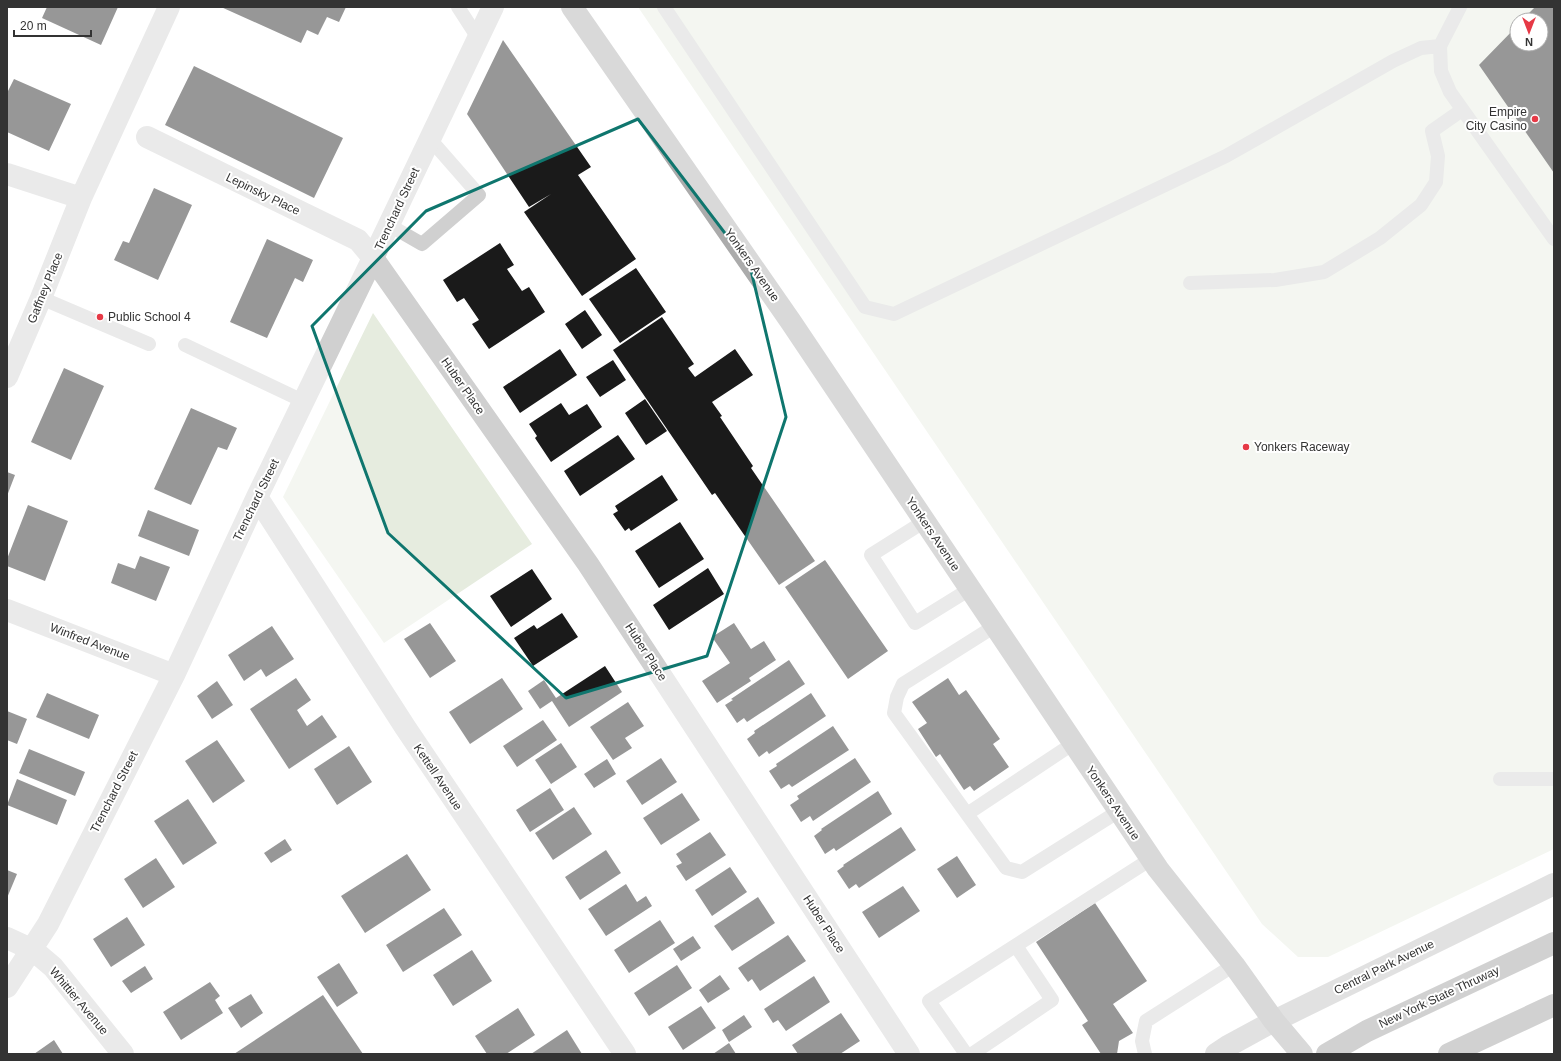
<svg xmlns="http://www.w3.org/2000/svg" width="1561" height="1061" font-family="Arial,sans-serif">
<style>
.green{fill:#e6ecdf;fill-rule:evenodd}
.building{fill:#1a1a1a}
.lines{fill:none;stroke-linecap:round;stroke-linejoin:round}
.lane{stroke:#d0d0d0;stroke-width:14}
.street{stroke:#d0d0d0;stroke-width:22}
.secondary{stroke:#bdbdbd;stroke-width:22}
.primary{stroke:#ababab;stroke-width:22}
.highway{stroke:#9a9a9a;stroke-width:22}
.marked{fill:none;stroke:#0f766e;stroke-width:3;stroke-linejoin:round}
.poi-dot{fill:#e63946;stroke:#fff;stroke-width:1.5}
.labels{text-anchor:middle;stroke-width:4;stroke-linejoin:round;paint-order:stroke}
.poi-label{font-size:12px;fill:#333;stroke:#fff;text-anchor:start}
.street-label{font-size:12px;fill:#333;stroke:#fff}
</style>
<rect width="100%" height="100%" fill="#fff"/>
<path class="green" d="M638,7h916v842l-226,108h-30l-36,-33zM1517,20h24v24h-24z
M373,313l159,231 -148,99 -101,-146z"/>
<path class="building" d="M47,7h71l-17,38 -59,-27z
M221,7h125l-7,15 -12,-5 -9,18 -11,-5 -6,13z
M1535,7h19v166l-75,-108 38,-39v18h24v-24h-19z
M503,40l88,127 -13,8 58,84 -54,37 -58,-84 27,-18 -22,13 -62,-93z
M194,66l149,72 -29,60 -149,-73z
M14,79l57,25 -22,47 -42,-19v-39z
M154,188l38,17 -34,75 -44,-20 9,-19 6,2z
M267,239l46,21 -10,22 -8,-4 -28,60 -37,-16z
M500,243l14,22 -7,4 15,22 7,-4 16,25 -56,37 -17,-25 7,-4 -15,-22 -7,4 -14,-22z
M636,268l30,44 -46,31 -31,-44z
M585,310l17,25 -20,14 -17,-25z
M662,317l32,47 -6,4 7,9 40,-28 18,26 -41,27 10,14 -2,1 33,49 -2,2 64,93 -36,24 -64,-92 -3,2 -99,-145z
M560,349l17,26 -57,38 -17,-26z
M613,360l13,20 -26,17 -14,-20z
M64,368l40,18 -33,74 -40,-18z
M645,399l22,32 -21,14 -21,-32z
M561,403l8,12 18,-11 15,23 -51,35 -16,-24 2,-2 -8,-12z
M191,408l46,20 -10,22 -9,-3 -27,58 -37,-16z
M618,435l17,24 -55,37 -16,-25z
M7,472l8,3 -8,21z
M662,475l16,25 -47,31 -2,-3 -4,3 -12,-17 5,-3 -3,-5z
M28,505l40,16 -23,60 -38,-15v-7z
M148,510l51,20 -10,26 -51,-20z
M680,522l24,37 -45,29 -24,-37z
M140,556l30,11 -14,34 -45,-18 7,-20 17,6z
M825,560l63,91 -40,28 -63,-92z
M708,568l16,26 -55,36 -16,-25z
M532,569l20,30 -41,28 -21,-31z
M562,613l16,24 -45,29 -19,-28 20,-13 3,4z
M430,623l26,38 -26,17 -26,-39z
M734,623l17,26 13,-8 12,19 -27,18 2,3 -34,22 -15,-22 28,-18 -18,-26z
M272,626l22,33 -28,18 -5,-8 -17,12 -16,-26z
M789,660l16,24 -58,38 -3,-4 -7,5 -12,-18 8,-5 -2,-1z
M605,666l17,26 -53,35 -17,-26 -12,8 -12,-18 16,-11 12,18z
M296,678l15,22 -14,10 10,16 15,-11 15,22 -48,32 -39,-60z
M502,678l21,31 -53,35 -21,-32z
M948,678l11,17 7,-5 34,49 -7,5 16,23 -35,24 -4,-5 -6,4 -24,-36 -4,3 -18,-28 9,-6 -15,-21z
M217,681l16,24 -21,14 -15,-23z
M47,693l52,22 -10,24 -53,-22z
M811,693l15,23 -57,38 -2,-3 -8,6 -12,-18 8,-6 -1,-2z
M628,702l16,24 -19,12 7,10 -19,12 -23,-33z
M7,711l20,8 -10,25 -10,-4z
M543,720l14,20 -40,27 -14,-21z
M833,726l16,24 -57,37 -3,-3 -8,5 -12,-18 8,-5 -1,-2z
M217,740l28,41 -32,22 -28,-42z
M561,743l16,24 -26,17 -16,-24z
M349,746l23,36 -35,23 -23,-36z
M29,749l56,23 -10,24 -56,-23z
M661,758l16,24 -35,23 -16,-24z
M855,758l16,24 -58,39 -3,-5 -9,6 -11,-17 9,-6 -2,-3z
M607,759l9,15 -22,14 -10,-14z
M17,779l50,21 -10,25 -50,-20z
M550,788l14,22 -34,22 -14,-22z
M878,791l14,23 -56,37 -2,-3 -9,6 -11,-18 8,-6 -1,-1z
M682,793l18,27 -39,25 -18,-27z
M188,799l29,44 -34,22 -29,-44z
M574,807l18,27 -39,26 -18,-27z
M901,827l15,23 -57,38 -3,-4 -7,5 -12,-18 7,-5 -1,-1z
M710,832l16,23 -40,26 -10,-15 6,-3 -6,-9z
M285,839l7,11 -21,13 -7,-10z
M606,850l15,23 -41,27 -15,-23z
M407,854l24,36 -66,43 -24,-37z
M957,856l19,29 -19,13 -20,-29z
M156,858l19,29 -32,21 -19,-29z
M730,867l17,25 -35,24 -17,-26z
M7,870l10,4 -10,24z
M626,884l11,18 9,-6 6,10 -46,30 -18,-27z
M903,886l17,25 -41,27 -17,-26z
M758,897l17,26 -43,28 -18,-25z
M1095,903l52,78 -34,23 20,29 -14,8 -2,13h-16l-19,-29 6,-4 -52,-79z
M444,908l18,27 -59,37 -17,-27z
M127,917l18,28 -34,22 -18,-28z
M660,920l15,23 -46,30 -15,-23z
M788,935l18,26 -46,30 -8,-12 -4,3 -10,-14z
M693,936l8,12 -20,13 -8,-12z
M472,950l20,31 -39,25 -20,-31z
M339,963l19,30 -21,14 -20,-30z
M677,965l15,23 -43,28 -15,-23z
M145,966l8,13 -22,14 -9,-12z
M720,975l10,14 -22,14 -9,-13z
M814,976l16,26 -44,29 -8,-11 -5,3 -9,-14z
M210,982l10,14 -5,4 8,13 -42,27 -18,-28z
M251,994l12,19 -22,15 -13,-20z
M323,995l40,59h-129z
M701,1006l15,22 -33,22 -15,-23z
M518,1008l17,27 -29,19h-19l-12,-18z
M841,1013l19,28 -20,13h-42l-6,-9z
M744,1015l8,12 -23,15 -7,-12z
M567,1030l15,24h-51z
M54,1040l9,14h-29z
M729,1043l7,11h-23z"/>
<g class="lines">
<path class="lane" d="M458,7l20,31
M664,7l201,300 29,7 332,-158 167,-95 28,-13 19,-2
M1460,7l-20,39 1,25 9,21 104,147
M389,225l33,19 57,-49 -49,-56
M1190,283l85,-3 49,-8 56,-34 41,-33 15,-23 2,-26 -6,-25 30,-21
M41,298l108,46
M185,345l118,56
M925,521l-54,34 44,68 55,-34
M995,626l-92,58 -6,13 -3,16 112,155 16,4 97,-61
M1500,779h54
M967,814l107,-71
M966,1054l-37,-53 222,-142
M972,1054l80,-54 -36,-54
M1145,1054l-3,-13 4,-20 88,-56"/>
<path class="street" d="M147,137l211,103 15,18 215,306 321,490
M7,174l74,24
M7,377l34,-79 40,-100 88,-191
M257,497l148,230 220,327
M7,610l167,65
M7,938l26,12 20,17 70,87
M7,987l41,-63 126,-249 83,-178 116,-239 120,-251"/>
<path class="secondary" d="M1216,1054l12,-8 46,-25 280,-137"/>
<path class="primary" d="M572,7l219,315 367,547 76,96 40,56 28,33"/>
<path class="highway" d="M1327,1054l40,-23 187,-88
M1449,1054l105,-49"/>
</g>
<path d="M0 0H1561V1061H0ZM638,119l112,147 36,151 -79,239 -141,42 -178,-165 -76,-207 114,-115z" fill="#fff" fill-opacity=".55" fill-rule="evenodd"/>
<path class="marked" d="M638,119l112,147 36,151 -79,239 -141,42 -178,-165 -76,-207 114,-115z"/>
<g class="poi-dot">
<circle cx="1535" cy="119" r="4"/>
<circle cx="100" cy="317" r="4"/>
<circle cx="1246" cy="447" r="4"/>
</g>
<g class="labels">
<g class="poi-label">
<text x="1527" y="116" text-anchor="end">Empire<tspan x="1527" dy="14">City Casino</tspan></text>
<text x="108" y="321">Public School 4</text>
<text x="1254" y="451">Yonkers Raceway</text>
</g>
<g class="street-label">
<text transform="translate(263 194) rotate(26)" y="4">Lepinsky Place</text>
<text transform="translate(397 209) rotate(-65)" y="4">Trenchard Street</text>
<text transform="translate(752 265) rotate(55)" y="4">Yonkers Avenue</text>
<text transform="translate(45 288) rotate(-68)" y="4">Gaffney Place</text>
<text transform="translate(463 386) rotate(55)" y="4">Huber Place</text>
<text transform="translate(256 500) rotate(-64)" y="4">Trenchard Street</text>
<text transform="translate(933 534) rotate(56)" y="4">Yonkers Avenue</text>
<text transform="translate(90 642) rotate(21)" y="4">Winfred Avenue</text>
<text transform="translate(646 652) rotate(57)" y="4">Huber Place</text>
<text transform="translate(438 777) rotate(56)" y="4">Kettell Avenue</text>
<text transform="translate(114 792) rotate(-63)" y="4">Trenchard Street</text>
<text transform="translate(1113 803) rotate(56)" y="4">Yonkers Avenue</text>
<text transform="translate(824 924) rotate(57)" y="4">Huber Place</text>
<text transform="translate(1384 967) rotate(-26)" y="4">Central Park Avenue</text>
<text transform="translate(1439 997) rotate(-25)" y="4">New York State Thruway</text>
<text transform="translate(79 1001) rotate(50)" y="4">Whittier Avenue</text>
</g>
</g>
<rect width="1561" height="1061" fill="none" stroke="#333333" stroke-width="16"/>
<g transform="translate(1529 32) rotate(180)"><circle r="19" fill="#ffffff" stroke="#adadad"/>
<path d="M0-3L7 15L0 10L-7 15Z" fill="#e63946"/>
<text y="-6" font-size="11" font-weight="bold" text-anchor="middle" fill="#333333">N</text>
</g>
<path d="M14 30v6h77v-6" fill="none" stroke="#333333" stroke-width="2"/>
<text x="20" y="30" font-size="12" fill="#333333" stroke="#ffffff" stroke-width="3" paint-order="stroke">20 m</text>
</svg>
